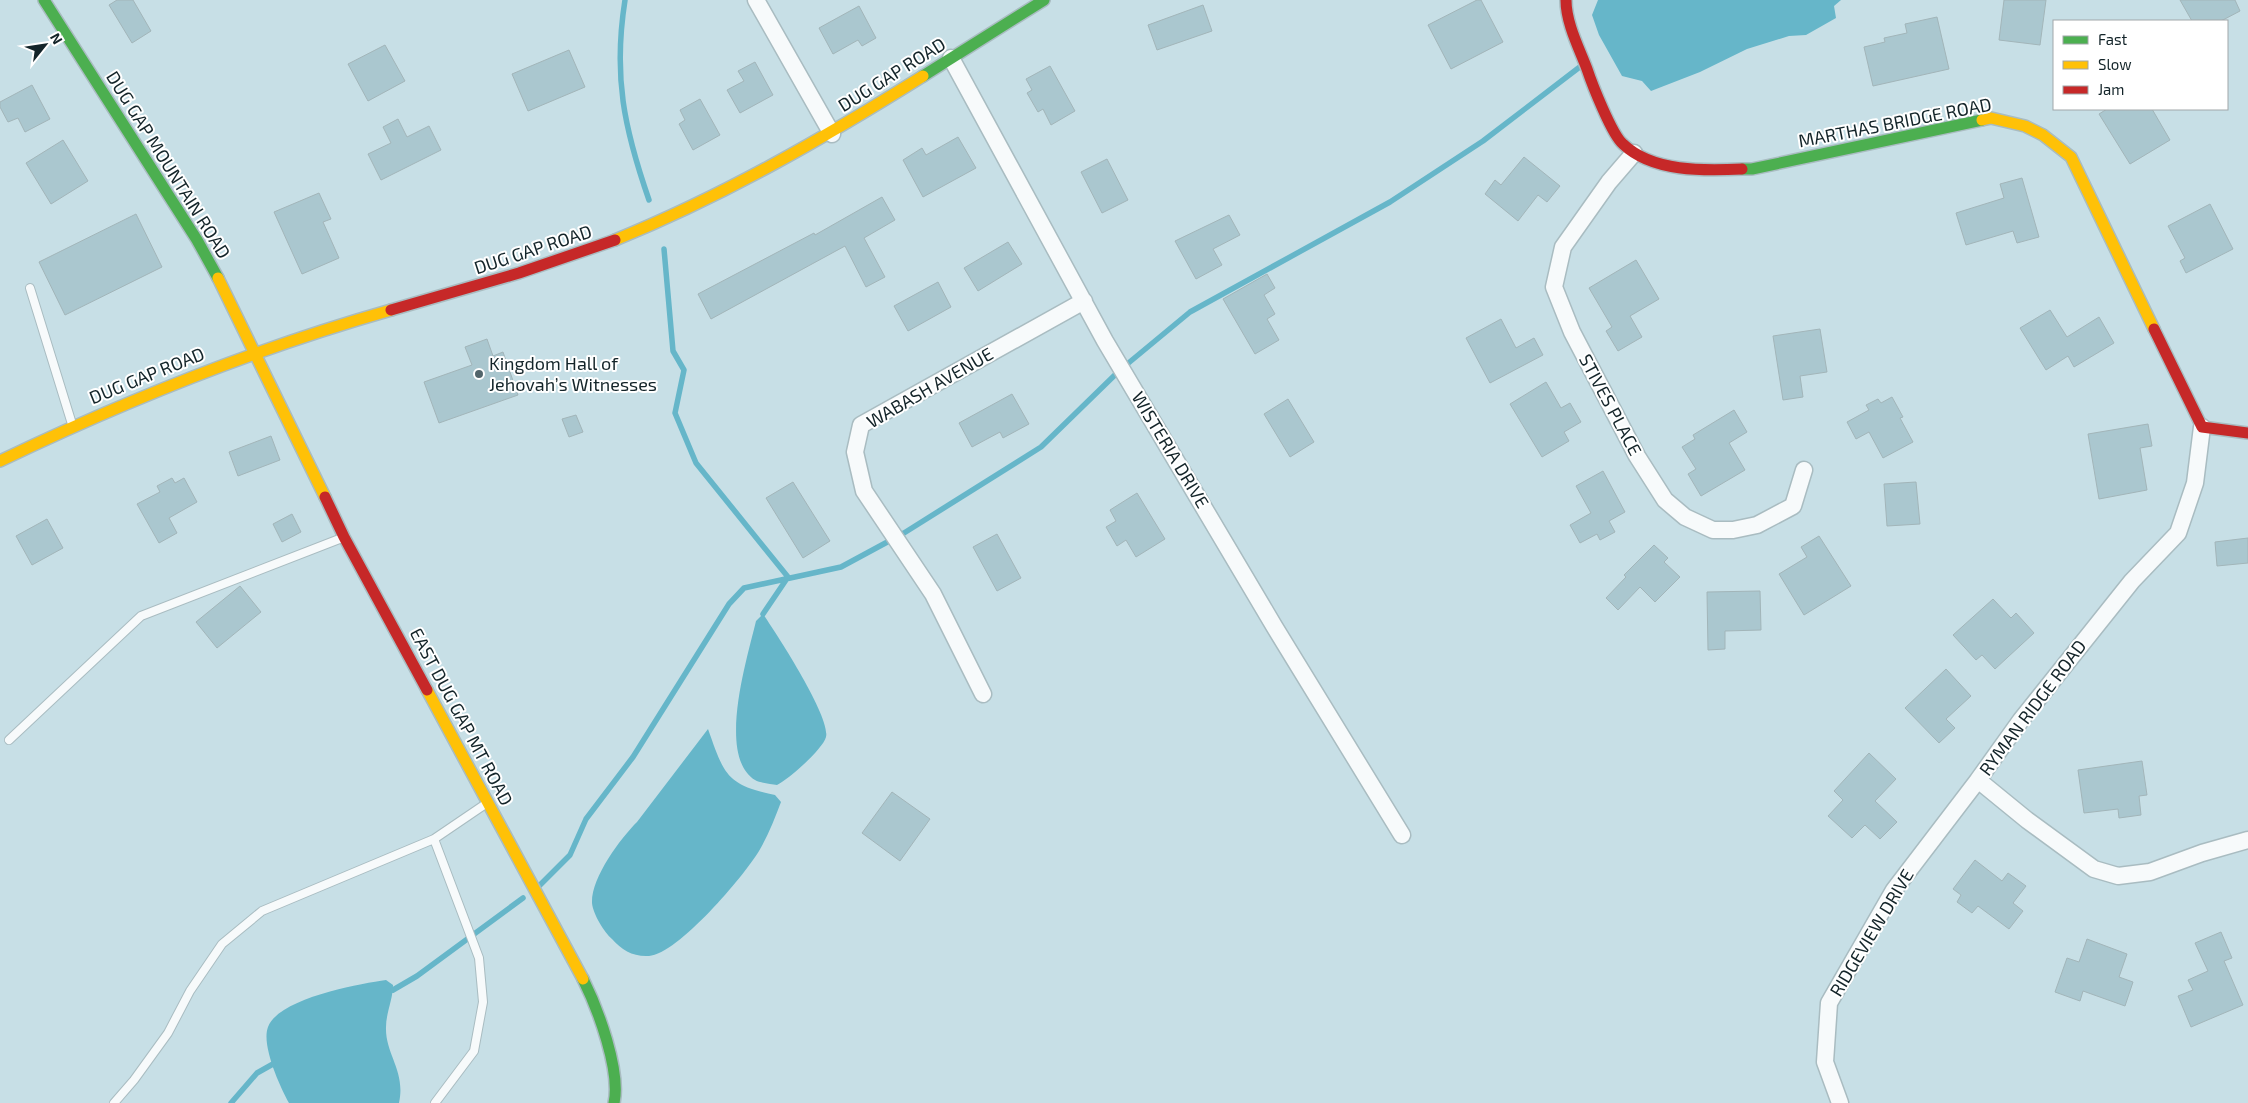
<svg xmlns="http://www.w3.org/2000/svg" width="2248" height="1103" font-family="'Exo 2',sans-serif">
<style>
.water{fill:#66b6c9}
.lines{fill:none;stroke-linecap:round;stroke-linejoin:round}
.stream{stroke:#66b6c9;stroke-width:5.5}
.building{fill:#aac7cf;stroke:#a2b5b9}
.lane-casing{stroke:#a9bcc1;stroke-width:10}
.street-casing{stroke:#a9bcc1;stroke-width:19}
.fast-casing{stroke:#a9bcc1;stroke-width:14}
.slow-casing{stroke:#a9bcc1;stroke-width:14}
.jam-casing{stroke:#a9bcc1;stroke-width:14}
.lane{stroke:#f7fafb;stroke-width:8}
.street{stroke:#f7fafb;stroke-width:16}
.fast{stroke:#4caf50;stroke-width:11}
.slow{stroke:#ffc107;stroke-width:11}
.jam{stroke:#c62828;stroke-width:11}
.poi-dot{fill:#52656b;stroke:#fff;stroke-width:2}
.labels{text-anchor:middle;stroke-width:4;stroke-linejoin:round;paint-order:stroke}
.street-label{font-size:18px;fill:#132429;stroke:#fff}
.poi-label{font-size:18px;fill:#132429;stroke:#fff;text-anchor:start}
</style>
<rect width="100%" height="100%" fill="#c7dfe6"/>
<path class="water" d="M1598,0h243l-7,6 2,12 -30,17 -17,1 -42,13 -47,23 -49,19 -9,-10 -20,-5 -23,-41 -7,-20z
M763,614c13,19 68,103 63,123 -3,12 -37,42 -49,48 -6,-1 -17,-2 -22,-5 -39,-24 -7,-124 1,-159z
M708,729c16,45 18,56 67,66l6,7c-6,16 -13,34 -22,49 -15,25 -81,103 -110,105 -16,1 -27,-6 -37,-17 -8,-7 -19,-25 -20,-36 -1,-25 28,-64 45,-81z
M386,980l7,5c0,14 -7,28 -7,42 -1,27 20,44 13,76h-110c-9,-16 -28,-58 -21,-76 11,-29 91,-43 118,-47z"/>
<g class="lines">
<path class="stream" d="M625,0c-12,76 -1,128 24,200
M664,249l9,102 11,19 -9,43 21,50 92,114
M763,614l25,-37
M539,886l31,-31 16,-36 47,-62 96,-153 15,-16 97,-21 63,-34 137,-86 79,-77 70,-58 200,-110 93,-61 98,-75
M393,990l24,-14 106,-78
M231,1103l26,-30 16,-9"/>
</g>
<path class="building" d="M117,0h16l18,31 -19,12 -23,-38z
M1477,0h4l22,42 -52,27 -23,-44z
M2004,0h42l-6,45 -41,-5z
M2180,0h55l5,11 -19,10h-29z
M1203,5l9,26 -55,19 -9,-25z
M859,6l17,32 -14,8 -4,-6 -25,14 -14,-26z
M1937,17l12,52 -76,17 -9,-39 21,-5 -1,-4 23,-5 -2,-9z
M385,45l20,36 -37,20 -20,-37z
M569,50l16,37 -57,24 -16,-37z
M755,62l18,33 -33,18 -13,-23 17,-9 -6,-10z
M1050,66l25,45 -24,14 -8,-16 -5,3 -11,-19 5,-3 -6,-11z
M32,85l18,34 -25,13 -7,-14 -10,4 -8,-15v-5z
M700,99l20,36 -27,15 -14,-26 6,-4 -5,-10z
M2107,109h45l18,31 -40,24 -31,-50z
M398,119l9,18 22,-11 12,24 -60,30 -13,-26 23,-11 -8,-16z
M958,137l18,31 -53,29 -20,-37 19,-12 4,7z
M63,140l25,41 -37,23 -25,-41z
M1524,157l36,29 -13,16 -9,-7 -20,26 -33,-27 10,-14 6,5z
M1107,159l21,41 -26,13 -21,-41z
M2022,178l17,59 -22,6 -4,-12 -47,14 -10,-32 48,-15 -4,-14z
M319,193l12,26 -8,3 16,36 -37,16 -28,-62z
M882,197l13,23 -31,18 21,39 -19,10 -21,-41 -134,73 -13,-25 116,-61 1,2z
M2210,204l23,45 -47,24 -6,-12 5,-3 -17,-32z
M136,214l26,53 -97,48 -26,-53z
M1229,215l11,20 -27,14 9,16 -26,14 -21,-38z
M1008,242l14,22 -44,27 -14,-23z
M1636,260l23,39 -29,17 12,21 -24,14 -12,-20 6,-4 -23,-39z
M1267,274l8,14 -11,7 11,19 -8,5 12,21 -24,14 -32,-55z
M938,282l13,25 -43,24 -14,-25z
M2050,310l17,27 32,-20 15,26 -40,24 -6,-11 -22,14 -26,-42z
M1501,319l15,29 18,-10 9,17 -53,28 -24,-45z
M1820,329l7,43 -27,4 3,21 -20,3 -10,-64z
M487,339l6,17 10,-4 15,43 -79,28 -15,-41 48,-17 -7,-18z
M1546,382l15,26 9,-5 11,19 -17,10 5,9 -27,16 -32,-53z
M1012,394l17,30 -26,14 -3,-6 -28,15 -13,-24z
M1892,397l11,20 -3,1 13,24 -30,16 -14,-26 -13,7 -9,-17 22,-12 -3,-5 12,-6 3,4z
M1288,399l26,43 -24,15 -26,-43z
M1734,410l13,22 -18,11 16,27 -44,26 -13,-22 8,-5 -14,-22 13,-8 -2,-4z
M576,415l7,17 -14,5 -7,-18z
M2148,424l4,22 -12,2 7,42 -48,9 -11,-65z
M271,436l9,24 -42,16 -9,-24z
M1603,471l22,41 -16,9 6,11 -15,8 -3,-6 -17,9 -10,-18 21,-12 -15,-27z
M172,478l3,5 9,-5 13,24 -28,16 8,15 -18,10 -22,-39 23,-12 -3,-6z
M793,482l37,59 -27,17 -37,-60z
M1916,482l4,42 -33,2 -3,-42z
M1137,493l28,46 -29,18 -10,-17 -9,6 -11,-19 10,-6 -6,-11z
M292,514l9,18 -19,10 -9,-18z
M47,519l16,29 -31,17 -16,-29z
M997,534l24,44 -24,13 -24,-44z
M1819,536l32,50 -47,29 -25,-41 28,-17 -6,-10z
M2248,538v25l-31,3 -2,-24z
M1654,545l14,13 -4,4 16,15 -25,25 -15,-15 -22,23 -12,-12 20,-21 -2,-2z
M240,586l21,26 -44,36 -21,-26z
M1760,591l1,39 -36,1v18l-17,1 -1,-58z
M1993,599l18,19 5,-5 18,20 -39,36 -13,-14 -6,5 -23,-25z
M1946,669l25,27 -25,23 9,9 -16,15 -34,-35z
M1869,753l27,26 -21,22 22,21 -17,17 -15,-14 -13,13 -24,-22 15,-16 -9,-9z
M2142,761l5,34 -8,1 2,19 -22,3 -1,-9 -34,4 -6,-43z
M892,792l38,27 -30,42 -38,-28z
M1975,860l27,21 6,-8 18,13 -13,17 10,8 -14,18 -31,-23 -6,7 -15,-11 4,-7 -8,-6z
M2221,932l11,26 -8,3 19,44 -52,22 -13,-31 15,-6 -5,-10 20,-9 -13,-28z
M2087,939l40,15 -8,23 14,5 -8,24 -42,-15 -3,10 -25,-9 12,-34 12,4z"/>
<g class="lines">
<defs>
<path id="lane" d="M30,288l42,136
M9,740l132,-124 201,-78
M434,839l45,119 4,44 -9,49 -39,52
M114,1103l20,-23 34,-47 22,-42 32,-47 40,-33 172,-72 53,-36"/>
<path id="street" d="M756,0l76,134
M951,58l154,283 169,285 128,209
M1634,153l-25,29 -46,65 -9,40 18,45 65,124 28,44 20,17 28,13h20l24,-5 36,-19 11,-36
M2202,427l-7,56 -17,50 -46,48 -111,139 -43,60 49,40 67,49 24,7 32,-4 52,-19 46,-13
M983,694l-50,-100 -69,-103 -9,-39 6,-27 223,-124
M1840,1103l-15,-41 4,-59 65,-113 84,-110"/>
<path id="fast" d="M44,0l153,240 21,38
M923,76l121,-76
M1742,169h10l230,-49
M583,979c15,30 38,92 31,124"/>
<path id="slow" d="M1982,120l9,-2 34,8 18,9 28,22 83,172
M615,240c108,-44 209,-102 308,-164
M218,278l107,219
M0,461c129,-62 254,-112 391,-151
M427,690l156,289"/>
<path id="jam" d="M1566,0c0,23 13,48 21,69 5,15 25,66 36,75 29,28 81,27 119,25
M391,310l128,-37 96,-33
M2154,329l48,98 46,6
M325,497l19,40 83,153"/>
</defs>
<use href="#lane" class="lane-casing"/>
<use href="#street" class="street-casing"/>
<use href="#fast" class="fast-casing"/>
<use href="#slow" class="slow-casing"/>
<use href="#jam" class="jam-casing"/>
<use href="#lane" class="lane"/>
<use href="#street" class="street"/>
<use href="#fast" class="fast"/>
<use href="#slow" class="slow"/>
<use href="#jam" class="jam"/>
</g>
<circle class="poi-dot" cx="479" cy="374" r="5"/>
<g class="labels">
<g class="street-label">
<text transform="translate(892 75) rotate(-32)" y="6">DUG GAP ROAD</text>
<text transform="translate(1895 123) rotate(-11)" y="6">MARTHAS BRIDGE ROAD</text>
<text transform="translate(168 165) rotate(58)" y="6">DUG GAP MOUNTAIN ROAD</text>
<text transform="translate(533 250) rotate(-18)" y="6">DUG GAP ROAD</text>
<text transform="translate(147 376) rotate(-22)" y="6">DUG GAP ROAD</text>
<text transform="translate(930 388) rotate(-30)" y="6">WABASH AVENUE</text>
<text transform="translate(1610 405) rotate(62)" y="6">STIVES PLACE</text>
<text transform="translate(1170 450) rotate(59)" y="6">WISTERIA DRIVE</text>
<text transform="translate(2033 708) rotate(-53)" y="6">RYMAN RIDGE ROAD</text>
<text transform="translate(461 717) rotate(62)" y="6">EAST DUG GAP MT ROAD</text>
<text transform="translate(1872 933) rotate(-59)" y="6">RIDGEVIEW DRIVE</text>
</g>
<g class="poi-label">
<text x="489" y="370">Kingdom Hall of<tspan x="489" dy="21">Jehovah’s Witnesses</tspan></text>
</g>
</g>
<rect x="2053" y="20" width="175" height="90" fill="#ffffff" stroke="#a1a7a9"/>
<rect x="2063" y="36" width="25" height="8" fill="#4caf50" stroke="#a1a7a9"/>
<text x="2098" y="45" font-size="15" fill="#132429">Fast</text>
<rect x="2063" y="61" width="25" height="8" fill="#ffc107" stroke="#a1a7a9"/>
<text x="2098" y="70" font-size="15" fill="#132429">Slow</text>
<rect x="2063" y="86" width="25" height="8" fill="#c62828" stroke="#a1a7a9"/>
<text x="2098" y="95" font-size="15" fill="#132429">Jam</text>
<g transform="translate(45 45) rotate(60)" stroke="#ffffff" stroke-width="4" paint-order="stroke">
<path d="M0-4L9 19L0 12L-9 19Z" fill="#132429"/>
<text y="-8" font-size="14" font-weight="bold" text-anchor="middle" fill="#132429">N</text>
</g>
</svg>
